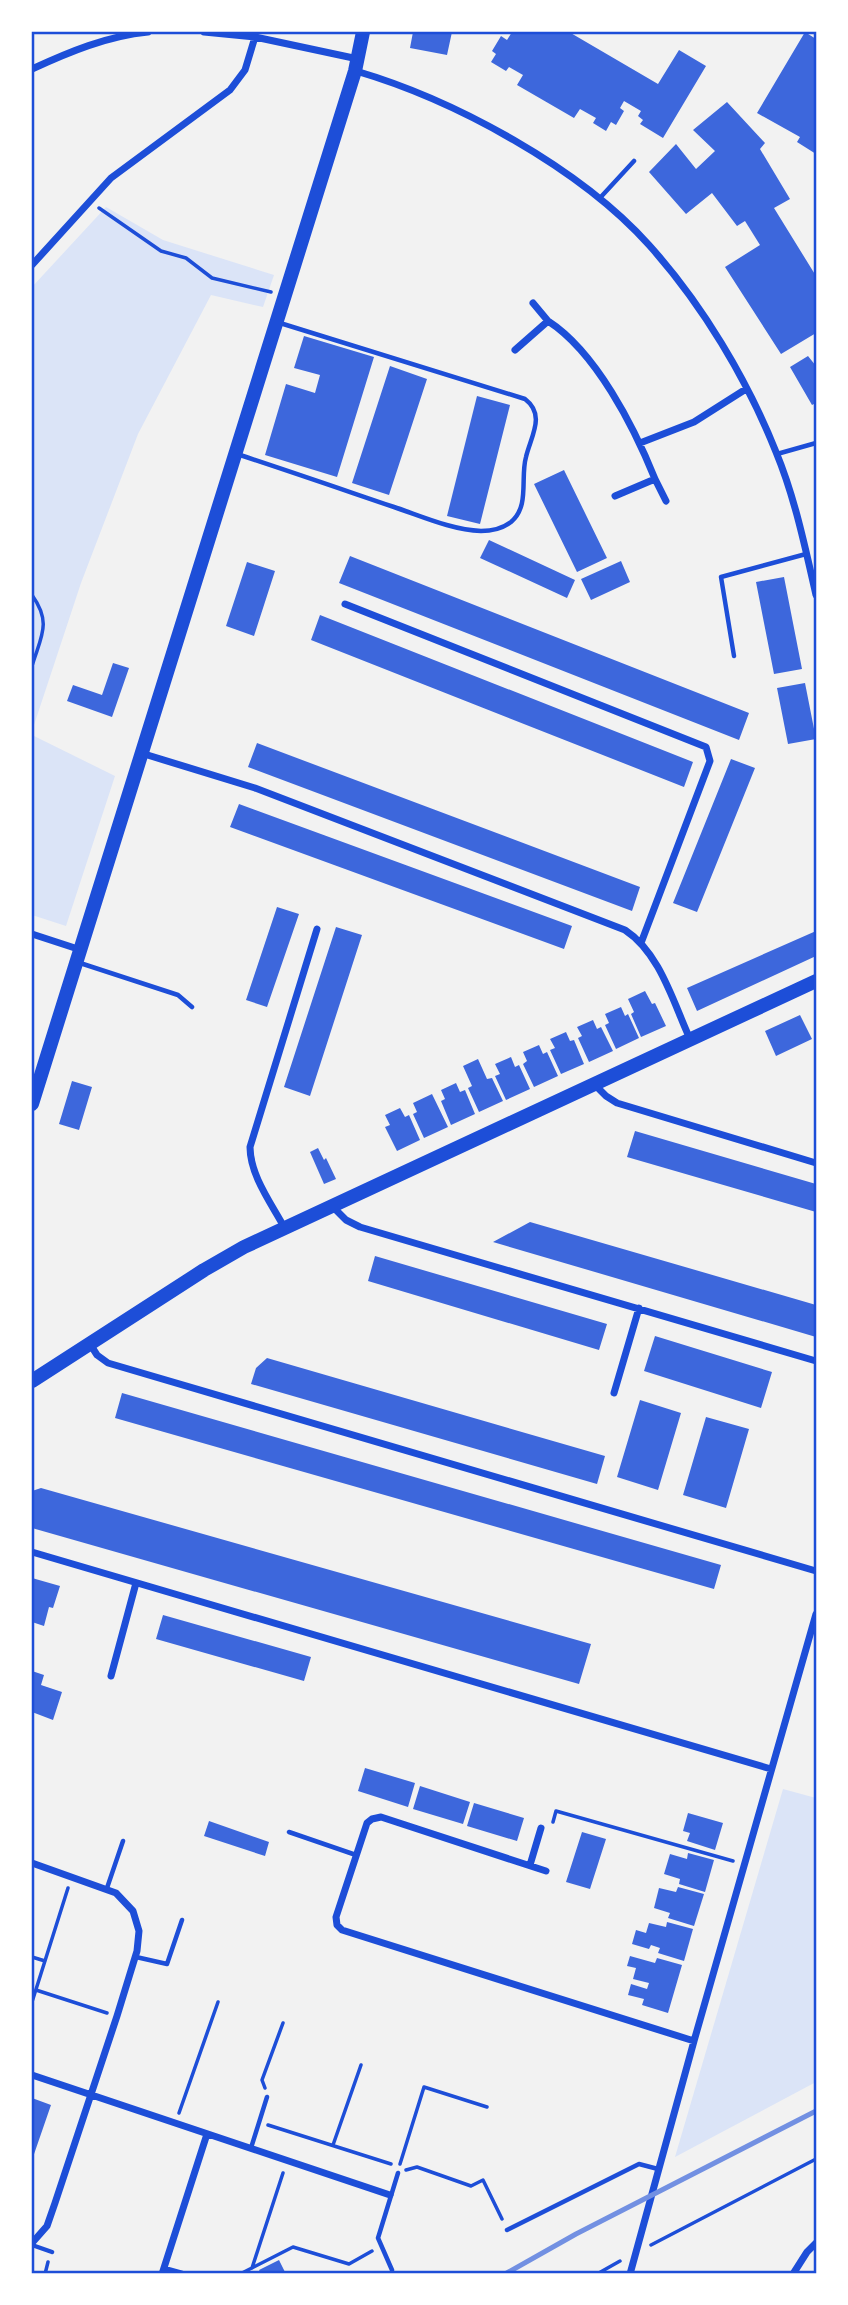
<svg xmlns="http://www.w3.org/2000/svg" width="848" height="2305" font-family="'Zilla Slab',serif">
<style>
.green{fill:#dbe4f7}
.building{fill:#3d67dc}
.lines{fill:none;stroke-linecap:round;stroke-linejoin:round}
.path{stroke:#1d4ed8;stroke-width:3.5}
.service{stroke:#1d4ed8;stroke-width:4.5}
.minor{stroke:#1d4ed8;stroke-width:7}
.primary{stroke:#1d4ed8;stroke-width:14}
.rail{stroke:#7290e2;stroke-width:5}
.neatline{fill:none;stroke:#1d4ed8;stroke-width:2.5}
</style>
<rect width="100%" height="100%" fill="#f2f2f2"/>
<path class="green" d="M106,207l57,33 111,35 -11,32 -52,-12 -73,139 -57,149 -49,148v-444z
M32,735l83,41 -49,150 -34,-11z
M783,1789l33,9v284l-141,75z"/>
<path class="building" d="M413,32h39l-5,23 -37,-7z
M512,32h57l89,52 21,-34 27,16 -43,72 -23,-14 3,-4 -5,-4 3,-5 -17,-10 -4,7 4,3 -8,14 -5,-3 -5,9 -13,-8 3,-5 -16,-9 -6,9 -57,-33 6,-10 -14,-8 -3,4 -15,-9 5,-8 -4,-3 9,-15 6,4z
M805,32l11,7v115l-19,-12 3,-5 -43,-24z
M727,102l38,41 -5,6 30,50 -16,9 42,68v57l-35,21 -56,-87 35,-22 -15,-24 -8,5 -25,-33 -26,21 -37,-42 27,-28 20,25 19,-18 -22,-21z
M304,336l70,21 -37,120 -72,-22 21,-71 29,9 5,-18 -26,-7z
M808,356l8,10v37l-4,2 -22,-38z
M390,366l37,13 -38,116 -37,-12z
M477,396l33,9 -30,119 -33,-8z
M564,470l43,88 -30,14 -43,-88z
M489,540l86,40 -8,18 -87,-40z
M350,556l399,157 -10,27 -400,-157z
M621,561l9,21 -39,18 -10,-21z
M247,562l28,9 -21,65 -28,-10z
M784,577l18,92 -28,5 -18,-92z
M320,615l373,147 -9,25 -373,-147z
M113,663l16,5 -17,49 -45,-16 6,-16 29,10z
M805,683l11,56 -28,5 -11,-56z
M257,743l383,144 -8,24 -384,-144z
M731,759l24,9 -58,144 -24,-9z
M239,804l333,122 -8,23 -334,-122z
M277,907l22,7 -32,93 -21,-7z
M336,927l26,8 -52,161 -26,-9z
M816,931v25l-119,55 -10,-23z
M645,991l7,13 3,-1 11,23 -25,11 -10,-23 3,-2 -6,-13z
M621,1007l4,9 3,-2 11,24 -23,11 -11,-24 4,-2 -4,-9z
M800,1015l12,24 -36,17 -11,-25z
M593,1020l4,9 4,-2 12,24 -24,11 -11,-24 4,-2 -5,-9z
M566,1032l4,9 4,-1 10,24 -23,10 -11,-24 5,-2 -5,-9z
M539,1045l4,9 4,-2 11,24 -24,11 -11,-23 4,-3 -4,-9z
M511,1057l4,10 4,-2 11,24 -24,11 -11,-24 5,-2 -5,-10z
M478,1059l9,20 5,-1 11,23 -24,11 -11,-24 4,-2 -9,-20z
M72,1081l20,6 -13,43 -20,-6z
M456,1083l4,9 5,-2 10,24 -24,11 -10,-24 4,-2 -4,-9z
M432,1094l16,33 -24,11 -11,-24 4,-2 -4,-9z
M400,1108l5,9 4,-2 11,25 -23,11 -12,-24 5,-2 -5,-10z
M635,1131l181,53v28l-189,-55z
M318,1148l6,12 2,-2 10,21 -12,5 -14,-32z
M530,1222l286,83v32l-323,-95z
M375,1256l232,68 -8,26 -231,-69z
M655,1336l117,36 -11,36 -117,-37z
M267,1358l338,98 -8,28 -346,-100 5,-16z
M122,1393l599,172 -7,24 -599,-171z
M640,1400l41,13 -23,77 -41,-13z
M706,1417l43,12 -23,79 -43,-13z
M41,1488l550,156 -12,40 -547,-156v-37z
M32,1578l28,8 -7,22 -4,-1 -5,19 -12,-4z
M163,1615l148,42 -7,24 -148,-42z
M32,1671l12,4 -3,10 21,7 -9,28 -21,-8z
M365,1768l50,15 -7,24 -50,-16z
M420,1786l50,16 -7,22 -50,-15z
M474,1803l50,15 -7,23 -50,-15z
M688,1813l35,10 -8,27 -28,-9 3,-8 -7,-2z
M209,1821l60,21 -4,14 -61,-20z
M582,1832l24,7 -16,50 -24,-7z
M688,1853l26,7 -9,32 -26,-8 1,-5 -16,-5 6,-20 17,5z
M678,1887l26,7 -10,32 -26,-8 2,-5 -16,-5 5,-20 17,4z
M667,1922l26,7 -9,32 -26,-8 2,-5 -9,-3 -2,4 -17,-5 4,-14 10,3 3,-10 17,4z
M630,1956l25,7 2,-5 25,7 -14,48 -26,-8 2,-6 -16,-4 3,-11 16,5 2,-6 -16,-4 3,-11 -9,-2z
M32,2098l19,7 -19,55z
M279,2260l7,14h-25l-2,-4z"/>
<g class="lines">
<path class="path" d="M99,208l62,43 25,7 26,20 59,14
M32,595c20,28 9,41 0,71
M553,1822l3,-11 177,50
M32,1957l13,4
M36,1990l71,23
M32,2002l36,-114
M265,2088l-3,-8 21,-57
M179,2113l39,-111
M268,2125l123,39
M333,2145l28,-80
M400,2164l24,-77 63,20
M406,2170l11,-3 54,19 12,-6 19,39
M651,2245l165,-86
M252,2268l31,-95
M45,2274l3,-12
M240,2274l53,-27 56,17 23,-13
M597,2274l23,-13"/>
<path class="service" d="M599,199l35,-38
M237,454c52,17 104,35 157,53 27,9 58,23 87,24 10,0 22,-3 30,-9 19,-16 9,-44 15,-65 5,-21 20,-42 -1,-58l-245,-76
M777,454l39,-11
M734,656l-13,-79 85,-23
M80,963l98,32 14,12
M289,1832l67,23
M107,1888l16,-47
M136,1957l31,7 15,-44
M251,2148l16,-51
M507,2230l132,-66 19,5
M32,2245l20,7
M392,2270l-14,-32 20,-65"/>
<path class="minor" d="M204,32l51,5 103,22
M32,69c37,-17 75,-33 116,-37
M356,71c99,29 224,97 293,174 53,59 98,134 127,207 19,46 29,95 40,143
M32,265l79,-87 119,-88 15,-20 10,-33
M533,303l15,18
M515,350l33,-29c48,31 86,106 107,158l-40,17
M640,443l54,-21 52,-33
M655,479l11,22
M345,604l361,143 4,14 -69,182
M141,753l114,35 370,142c35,23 48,72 65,109
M32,934l49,16
M595,1085l11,11 11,7 199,60
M331,1205l15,15 14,7 456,134
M284,1227c-13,-24 -34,-52 -34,-80l67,-218
M90,1344l7,11 11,8 708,208
M614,1393l25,-85
M32,1552l739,217
M111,1676l25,-93
M32,1863l84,30 17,18 6,20 -2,20 -20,65 -62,187 -8,23 -15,17
M530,1865l11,-37
M546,1871l-165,-54 -9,2 -5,4 -31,94 1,8 5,5 352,111
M32,2075l358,120
M164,2269l18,5
M162,2274l45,-140
M630,2274l64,-233 122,-427
M793,2274l14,-22 9,-9"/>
<path class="primary" d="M32,1104l323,-1033 8,-39
M32,1381l172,-111 40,-23 572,-266"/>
<path class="rail" d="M505,2274l71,-40 240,-123"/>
</g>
<rect width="848" height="2305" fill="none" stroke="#ffffff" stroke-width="66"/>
<rect x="33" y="33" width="782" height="2239" class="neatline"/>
</svg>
